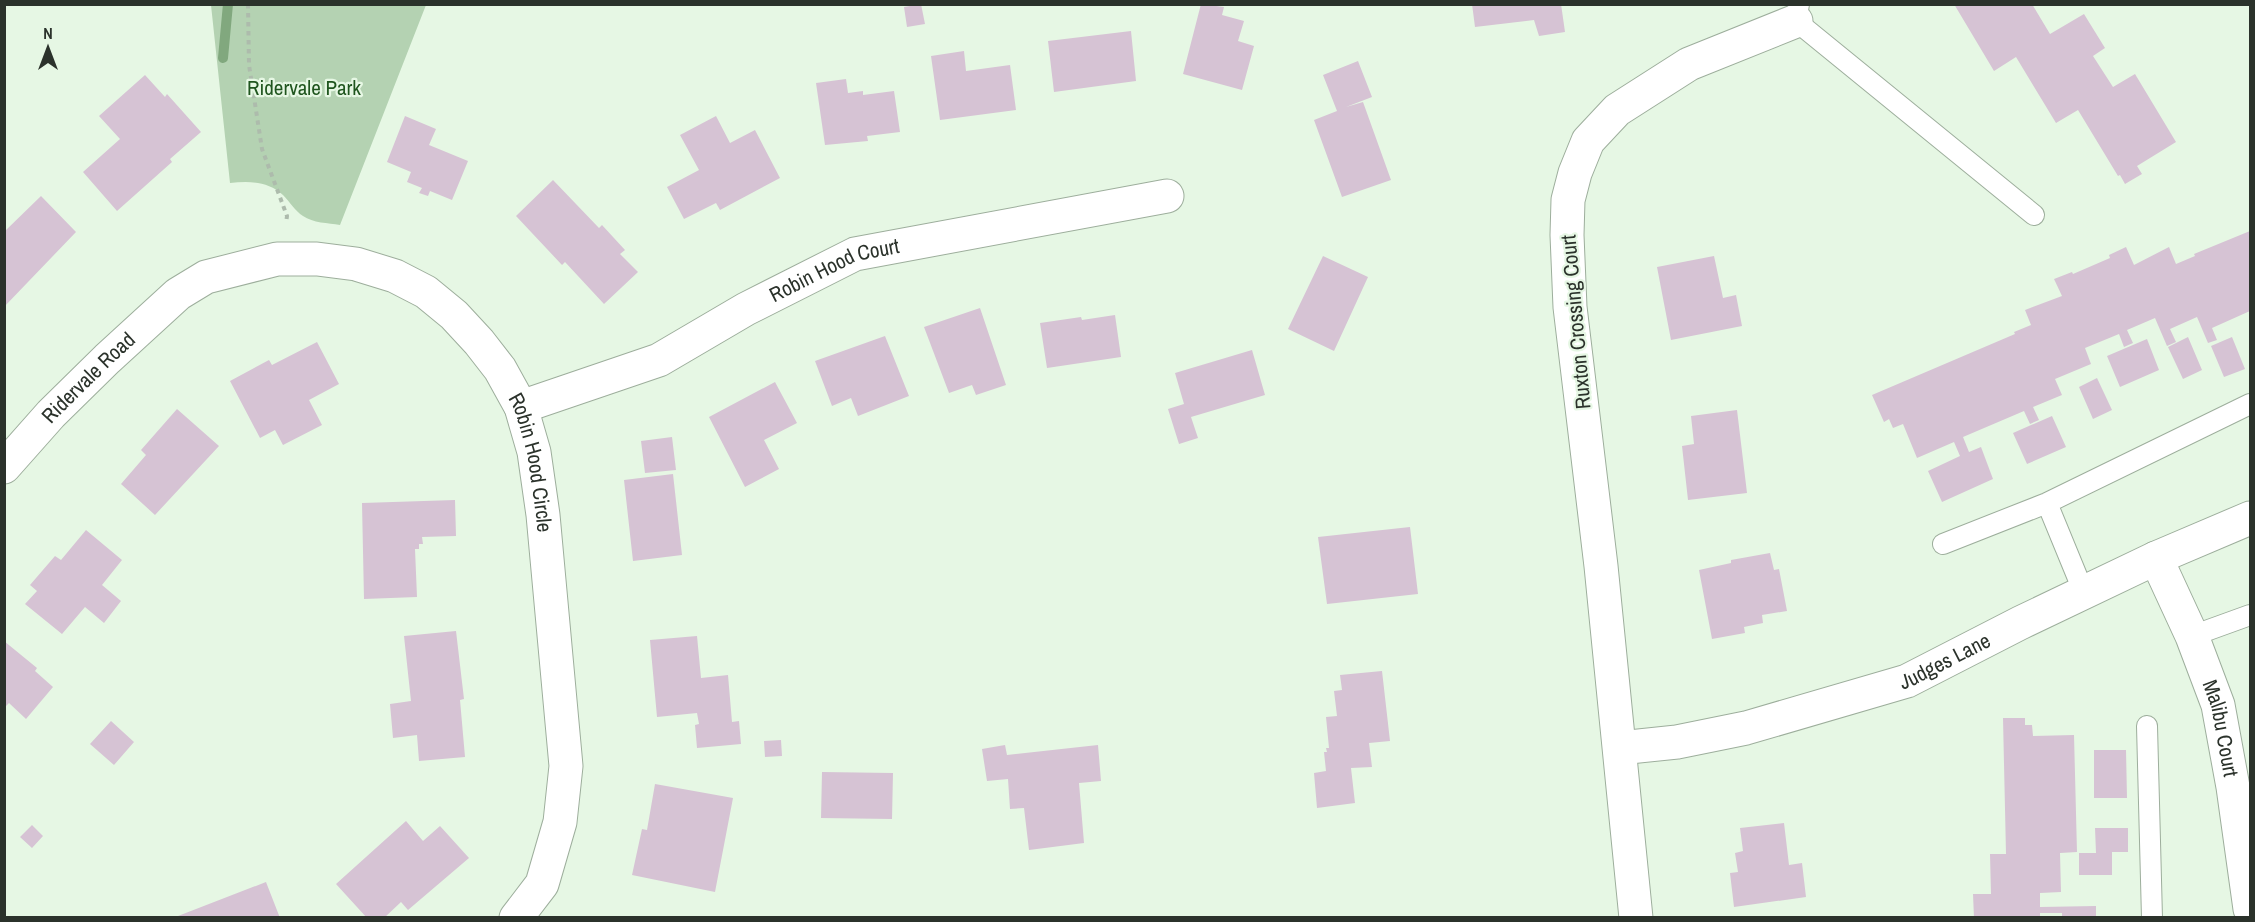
<svg xmlns="http://www.w3.org/2000/svg" width="2255" height="922" font-family="'Archivo Narrow',sans-serif">
<style>
.green{fill:#b4d2b2}
.lines{fill:none;stroke-linecap:round;stroke-linejoin:round}
.stream{stroke:#81a87e;stroke-width:10}
.building{fill:#d6c3d4}
.lane-casing{stroke:#9dae9c;stroke-width:22}
.street-casing{stroke:#9dae9c;stroke-width:35}
.path{stroke:#adbbac;stroke-width:4;stroke-dasharray:4.5 4.5;stroke-linecap:butt}
.lane{stroke:#fff;stroke-width:20}
.street{stroke:#fff;stroke-width:33}
.labels{text-anchor:middle;stroke-width:4.5;stroke-linejoin:round;paint-order:stroke}
.park-label{font-size:21px;fill:#1f551e;stroke:#e6f7e4}
.street-label{font-size:21px;fill:#2b322b;stroke:#e6f7e4}
</style>
<rect width="100%" height="100%" fill="#e6f7e4"/>
<path class="green" d="M211,5h215l-86,220c-12,-2 -27,-2 -37,-9 -8,-5 -13,-14 -20,-21 -15,-14 -34,-14 -53,-12z"/>
<g class="lines">
<path class="stream" d="M223,58l5,-54"/>
</g>
<path class="building" d="M921,4l4,20 -18,3 -3,-20z
M1201,4l23,3 -2,8 22,6 -6,20 16,5 -12,44 -59,-16z
M1472,4h89l4,28 -26,4 -5,-16 -59,7z
M1954,4h78l18,30 34,-20 21,34 -12,8 20,31 22,-13 41,68 -39,24 5,8 -17,10 -5,-9 -2,1 -40,-66 -22,13 -40,-66 -22,14z
M1131,31l5,50 -82,11 -6,-51z
M964,51l2,20 44,-6 6,45 -76,10 -9,-64z
M1358,61l14,36 -26,10 17,-5 28,78 -49,17 -28,-77 23,-9 -14,-36z
M145,75l20,22 2,-3 34,38 -31,27 2,3 -55,49 -34,-39 37,-33 -21,-23z
M846,79l2,14 15,-2v4l31,-4 6,41 -33,4 1,5 -43,4 -9,-62z
M405,116l31,13 -7,16 39,16 -16,39 -22,-9 -2,5 -9,-3 3,-5 -15,-6 4,-10 -24,-10z
M716,116l14,27 25,-13 25,48 -60,32 -4,-7 -32,16 -17,-32 32,-17 -19,-35z
M553,180l46,48 3,-3 23,25 -5,4 18,18 -34,32 -39,-42 -3,3 -46,-49z
M41,196l35,36 -72,75v-75z
M2250,231v80l-38,17 5,12 -9,3 -11,-26 -27,12 6,13 -9,4 -12,-28 -28,12 6,13 -9,4 -5,-13 -34,14 6,16 -36,15 7,16 -29,12 6,13 -9,4 -6,-13 -61,26 6,15 12,-5 12,32 -51,23 -14,-31 32,-15 -6,-14 -37,16 -14,-34 -10,4 -4,-9 -5,3 -12,-27 143,-61 -1,-2 17,-7 -6,-15 37,-14 -8,-17 18,-7 1,2 37,-16 -1,-3 17,-8 8,18 35,-18 7,17 19,-8 -1,-2z
M1323,256l45,21 -34,74 -46,-22z
M1714,256l9,42 13,-3 6,31 -71,14 -14,-73z
M980,308l26,77 -30,10 -4,-10 -23,8 -25,-66z
M1115,315l6,42 -74,11 -7,-45 41,-6 1,3z
M885,336l24,60 -51,20 -7,-18 -19,8 -17,-45z
M2188,337l14,33 -19,9 -15,-32z
M2232,337l13,32 -21,8 -13,-31z
M2147,339l12,31 -39,17 -13,-31z
M317,342l22,42 -30,16 13,25 -39,20 -8,-15 -15,8 -30,-57 39,-21 3,5z
M1252,350l13,45 -74,22 7,21 -19,6 -11,-35 16,-5 -9,-31z
M2097,378l15,32 -19,9 -14,-32z
M775,382l22,41 -33,17 15,29 -34,18 -36,-70z
M177,409l42,37 -64,69 -34,-31 25,-29 -5,-5z
M1737,410l10,83 -59,7 -6,-54 12,-2 -3,-28z
M2052,416l14,31 -39,17 -14,-31z
M672,437l4,33 -31,3 -4,-32z
M673,474l9,81 -49,6 -9,-81z
M455,500l1,36 -34,1 1,7h-4v5h-4l2,48 -53,2 -2,-96z
M1410,527l8,67 -91,10 -9,-67z
M86,530l36,30 -20,25 19,16 -17,22 -19,-16 -23,27 -37,-30 12,-13 -7,-6 25,-29 6,4z
M1770,553l4,17 5,-1 8,42 -25,4 1,8 -19,4 1,6 -33,6 -13,-69 32,-7v-3z
M456,631l8,68 -4,1 5,57 -46,4 -2,-26 -24,3 -3,-34 21,-3 -7,-65z
M697,636l4,42 27,-3 4,47 7,-1 2,23 -44,4 -2,-23 4,-1 -2,-11 -40,4 -7,-77z
M4,641l33,27 -2,3 18,16 -27,32 -17,-16 -5,5z
M1382,671l8,70 -21,2 3,24 -21,1 4,35 -38,5 -3,-35 12,-2 -2,-19h3l-1,-4h3l-3,-31 11,-1 -3,-25 8,-1 -2,-15z
M2003,718h22v7h7l1,11 41,-1 3,117 -17,1 1,39 -21,1v14l56,-1v12h-34v-5h-22v5h-66l-1,-24h18l-1,-40h16z
M111,721l23,21 -20,23 -24,-21z
M781,740l1,16 -17,1 -1,-16z
M1005,745l2,10 91,-10 3,36 -22,2 5,60 -55,7 -5,-42 -14,1 -2,-30 -21,2 -5,-32z
M2094,750h32l1,48h-33z
M822,772l71,1 -1,46 -71,-1z
M655,784l78,14 -18,94 -83,-17 10,-46 5,1z
M406,821l17,20 17,-15 29,32 -61,52 -7,-8 -17,16h-17l-31,-34z
M1784,823l5,42 13,-2 4,34 -72,10 -4,-34 8,-1 -3,-19 8,-2 -3,-23z
M32,825l11,11 -11,12 -12,-11z
M2095,828h33v24h-16v23h-33v-22h17z
M266,882l14,36h-101l-1,-2z"/>
<g class="lines">
<defs>
<path id="lane" d="M1799,4l-3,17 238,194
M2047,503l37,90
M1943,544l104,-41 203,-99
M2192,636l58,-21
M2147,726l5,192"/>
<g id="street">
<path id="s1" d="M521,407l138,-47 87,-51 109,-55 312,-58"/>
<path id="s2" d="M4,467l47,-53 56,-55 71,-65 28,-17 71,-18h40l39,5 39,12 31,16 28,23 25,27 21,27 21,38 13,45 9,63 23,251 -6,56 -18,62 -26,34"/>
<path id="s3" d="M2156,558l36,78 26,69 15,82 17,122"/>
<path id="s4" d="M1620,748l57,-6 69,-14 161,-47 113,-58 136,-65 94,-40"/>
<path d="M1636,918l-35,-352 -31,-259 -3,-72 1,-35 7,-27 13,-32 29,-31 72,-46 107,-43"/>
</g>
</defs>
<use href="#lane" class="lane-casing"/>
<use href="#street" class="street-casing"/>
<path class="path" d="M248,4l1,61 13,84 25,67 -1,7"/>
<use href="#lane" class="lane"/>
<use href="#street" class="street"/>
</g>
<g class="labels">
<g class="park-label">
<text x="304" y="95">Ridervale Park</text>
</g>
<g class="street-label">
<text dy="7" stroke="none"><textPath href="#s1" startOffset="344">Robin Hood Court</textPath></text>
<text transform="translate(1576 322) rotate(-95)" y="7">Ruxton Crossing Court</text>
<text dy="7" stroke="none"><textPath href="#s2" startOffset="123">Ridervale Road</textPath></text>
<text dy="7" stroke="none"><textPath href="#s2" startOffset="714">Robin Hood Circle</textPath></text>
<text dy="7" stroke="none"><textPath href="#s4" startOffset="338">Judges Lane</textPath></text>
<text dy="7" stroke="none"><textPath href="#s3" startOffset="183">Malibu Court</textPath></text>
</g>
</g>
<rect width="2255" height="922" fill="none" stroke="#2b322b" stroke-width="12"/>
<g transform="translate(48 48)" stroke="#e6f7e4" stroke-width="4.5" paint-order="stroke">
<path d="M0-4.5L10 22L0 15L-10 22Z" fill="#2b322b"/>
<text y="-9" font-size="16" font-weight="bold" text-anchor="middle" fill="#2b322b">N</text>
</g>
</svg>
